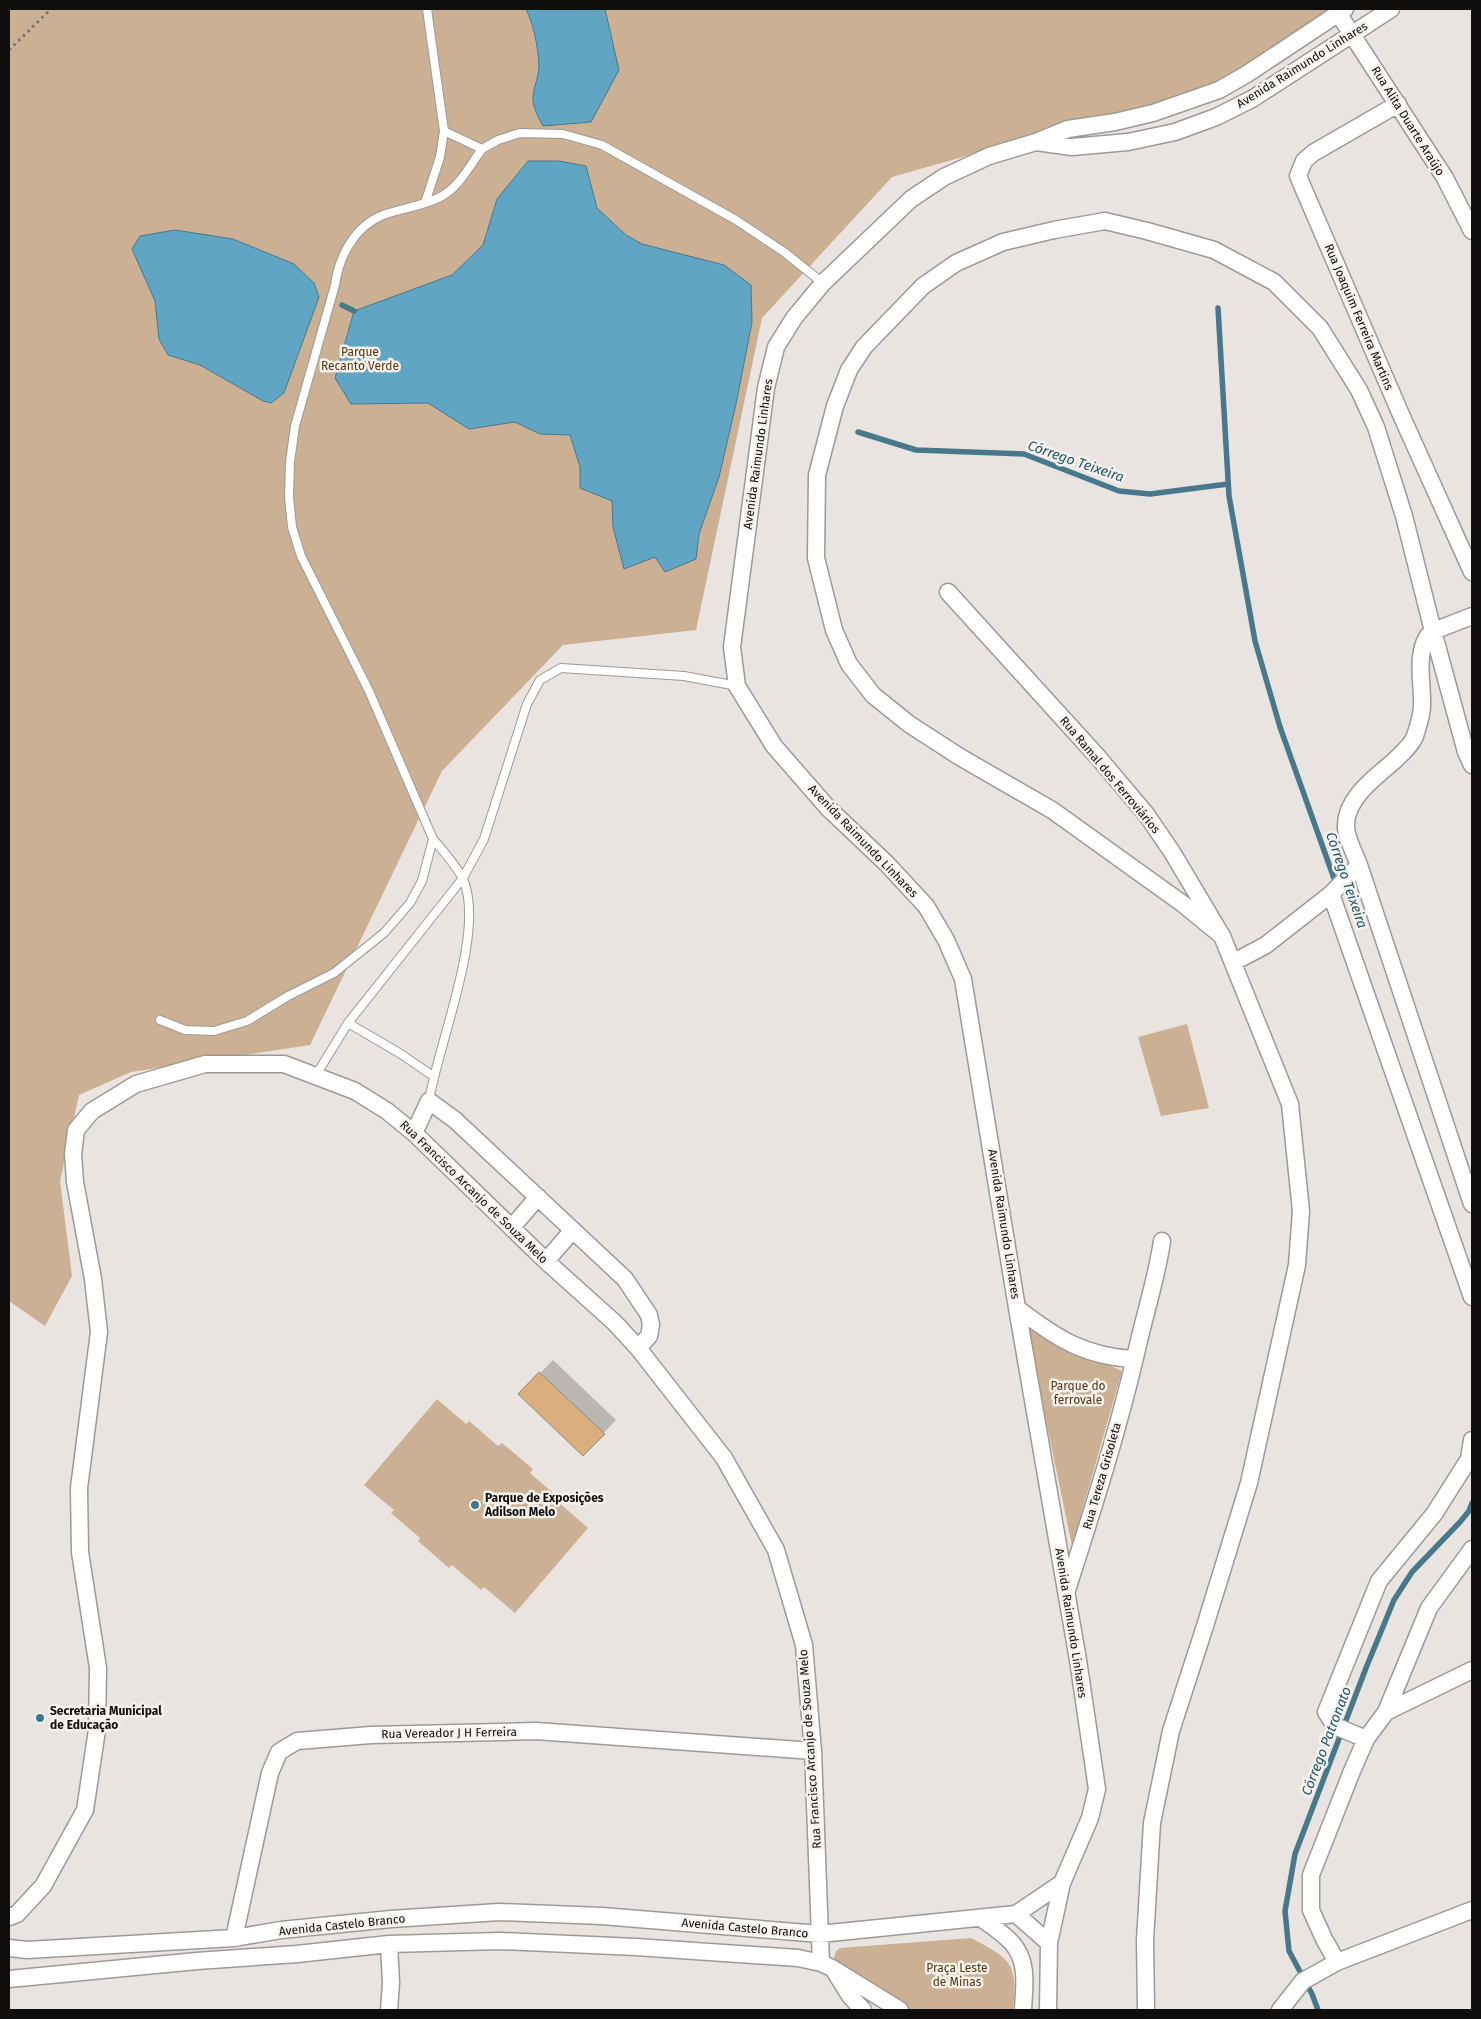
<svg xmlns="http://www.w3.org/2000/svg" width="1481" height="2019" font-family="'Fira Sans',sans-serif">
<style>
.green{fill:#ccb094}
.water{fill:#60a5c3;stroke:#48788c}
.shadow{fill:#0003}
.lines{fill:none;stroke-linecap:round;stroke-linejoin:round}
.stream{stroke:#48788c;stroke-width:5.5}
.building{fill:#dbae7e;stroke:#8d8985}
.lane-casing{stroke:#9e9994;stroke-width:10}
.street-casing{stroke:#9e9994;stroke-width:19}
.path{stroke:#777471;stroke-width:3;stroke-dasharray:2.5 4;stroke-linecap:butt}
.lane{stroke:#fff;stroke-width:8}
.street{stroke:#fff;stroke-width:16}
.poi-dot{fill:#3d7790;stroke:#f6f2ed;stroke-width:2}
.labels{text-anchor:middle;stroke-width:5;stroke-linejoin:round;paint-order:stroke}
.street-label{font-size:12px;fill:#0f0e0c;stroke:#f6f2ed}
.park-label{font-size:12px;fill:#54350f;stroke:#f6f2ed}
.poi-label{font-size:12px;font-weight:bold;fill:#0f0e0c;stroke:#f6f2ed;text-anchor:start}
.water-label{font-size:14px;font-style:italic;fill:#20576d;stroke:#f6f2ed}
</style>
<rect width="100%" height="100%" fill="#e9e4df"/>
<path class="green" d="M9,9h1324l-102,72 -339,96 -130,141 -66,312 -133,15 -121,126 -132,274 -179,27 -52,23 -19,86 12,95 -27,50 -36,-25z
M1187,1024l22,84 -48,8 -23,-79z
M1027,1328l95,43 -50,175z
M437,1399l29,25 3,-3 29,25 4,-3 31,26 -3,4 29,25 -2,3 31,27 -73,85 -31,-26 -3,3 -29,-25 -3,3 -31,-27 2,-3 -29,-25 3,-3 -30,-25z
M971,1938c40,21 47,25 42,72h-107l-70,-46 -2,-6 2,-7 4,-3z"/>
<path class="water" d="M526,9h79l14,61 -28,52 -48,4c-5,-9 -11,-20 -10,-30 1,-10 6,-20 6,-30 -1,-19 -5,-41 -13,-57z
M528,161h31l27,5 11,42 29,27 16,9 82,21 27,20 1,37 -16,82 -17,73 -20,57 -3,25 -31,13 -10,-15 -31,12 -11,-42 -1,-26 -32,-13v-21l-10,-32 -30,-1 -25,-12 -46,7 -41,-26 -77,1 -16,-26 19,-67 98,-36 31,-30 14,-46z
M175,230l58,9 61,25 20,19 5,14 -35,96 -13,10 -8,-2 -63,-36 -32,-10 -9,-16 -4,-38 -23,-52 8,-13z"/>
<path class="shadow" d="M553,1360l63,60 -33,35 -63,-61z"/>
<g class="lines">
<path class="stream" d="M342,305l12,6
M1218,308l11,188 26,145 25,86 56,157
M858,432l58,18 108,4 95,37 31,3 78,-10
M1318,2010l-6,-16 -23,-43 -4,-40 10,-57 71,-186 28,-68 18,-28 48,-50 9,-11 3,-8"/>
</g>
<path class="building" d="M539,1372l66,62 -22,22 -65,-62z"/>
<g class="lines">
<defs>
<path id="lane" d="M427,9l17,122 38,18 16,-9 22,-7 43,1 39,11 134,75 48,32 39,31
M425,203l15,-46 4,-26
M160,1020l25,10 29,1 33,-10 41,-25 46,-23 50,-40 26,-30 12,-22 11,-42 -64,-148 -68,-135 -9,-29 -3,-30 1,-35 5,-36 40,-141c4,-29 20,-59 48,-70 19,-7 42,-9 59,-19 18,-10 28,-31 40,-47
M348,1023l53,31 32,22
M316,1075l32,-52 115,-145 21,-39 43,-135 13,-24 21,-12 123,8 53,10
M429,1101c9,-57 57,-170 34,-222 -7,-14 -20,-28 -30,-40"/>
<path id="street" d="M1338,13l107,165 27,53
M1398,104l-85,49 -9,8 -6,15 104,241 70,155
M1036,142l36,5 56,-5 47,-10 41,-15 36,-18 139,-90
M948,592l149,164 49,58 26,38 50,84 68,168 11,107 -4,54 -48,218 -44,143 -34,105 -19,92 -7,117 1,70
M1359,865l113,339
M1331,894l141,403
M1222,936l-39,-32 -131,-94 -92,-53 -51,-33 -36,-29 -24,-31 -15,-34 -18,-72 1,-83 18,-69 14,-36 15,-23 59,-61 33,-23 47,-21 51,-12 51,-9 42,10 67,19 60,32 46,46 39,62 17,37 28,89 29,115 33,121 6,13
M1234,962l32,-17 65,-51 28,-29c-4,-11 -12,-25 -13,-37 -2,-28 28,-50 47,-66 7,-7 19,-17 22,-26 3,-9 7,-21 7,-30 1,-22 -8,-56 9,-74l41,-16
M414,1133l15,-32 26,19 170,159 24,36 2,10 -2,11 -11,12
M512,1227l26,-30
M546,1261l27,-31
M1017,1308c39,30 68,49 118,51
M1067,1590c26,-81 52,-162 71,-245 8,-35 19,-69 24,-104
M1386,1712l86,-42
M1366,1739l-31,-13 -9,-14 53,-131 55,-67 35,-55 3,-19
M1016,1914l33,29
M9,1917l8,-3 26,-28 42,-76 12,-80 1,-62 -18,-116 -1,-64 20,-156 -6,-53 -18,-97 -2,-28 3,-24 16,-19 44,-27 69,-20h79l71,27 32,20 27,22 132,128 69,62 23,25 86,110 52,92 28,95 9,106 8,212
M982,1919c10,7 22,15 30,24 17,19 12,44 11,67
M234,1938l36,-165 9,-21 18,-11 74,-6 165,-4 277,20
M389,1944l2,39 -2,27
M9,1948l18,2 207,-12 47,-8 110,-11 108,-7 103,4 218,18 196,-20 46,-31
M1337,1962l-13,-23 -13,-29v-35l41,-104 14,-32 20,-27 43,-104 43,-59
M835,1972l15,24 13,14
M9,1979l188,-18 100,-7 92,-10 111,-3 136,6 162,11 23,5 11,5 68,42
M1048,2010l1,-67 13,-60 28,-65 7,-29 -19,-129 -61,-352 -54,-329 -17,-39 -20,-34 -40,-43 -58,-55 -54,-62 -37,-60 -5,-39 34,-259 10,-41 18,-29 29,-35 88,-84 33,-22 45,-21 47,-14 32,-13 47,-7 38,-9 66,-23 28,-16 98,-65
M1280,2010l23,-29 34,-19 135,-52"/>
</defs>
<use href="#lane" class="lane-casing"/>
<use href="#street" class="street-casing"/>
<path class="path" d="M9,50l42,-41"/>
<use href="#lane" class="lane"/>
<use href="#street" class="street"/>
</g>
<g class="poi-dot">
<circle cx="475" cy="1505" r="5"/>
<circle cx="40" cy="1718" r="5"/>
</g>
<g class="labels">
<g class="street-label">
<text transform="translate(1302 65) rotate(-32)" y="4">Avenida Raimundo Linhares</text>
<text transform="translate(1408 121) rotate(58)" y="4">Rua Alita Duarte Araújo</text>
<text transform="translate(1359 317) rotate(67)" y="4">Rua Joaquim Ferreira Martins</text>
<text transform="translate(758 454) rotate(-82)" y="4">Avenida Raimundo Linhares</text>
<text transform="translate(1110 775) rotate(50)" y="4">Rua Ramal dos Ferroviários</text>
<text transform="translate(863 841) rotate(46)" y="4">Avenida Raimundo Linhares</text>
<text transform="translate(474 1192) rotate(44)" y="4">Rua Francisco Arcanjo de Souza Melo</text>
<text transform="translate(1004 1224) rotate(81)" y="4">Avenida Raimundo Linhares</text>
<text transform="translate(1102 1476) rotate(-74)" y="4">Rua Tereza Grisoleta</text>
<text transform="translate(1071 1623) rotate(81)" y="4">Avenida Raimundo Linhares</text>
<text transform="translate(449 1733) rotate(-1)" y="4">Rua Vereador J H Ferreira</text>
<text transform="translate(810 1749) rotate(-94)" y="4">Rua Francisco Arcanjo de Souza Melo</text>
<text transform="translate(342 1925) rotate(-6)" y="4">Avenida Castelo Branco</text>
<text transform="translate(745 1928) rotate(5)" y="4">Avenida Castelo Branco</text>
</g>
<g class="park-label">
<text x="360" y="356">Parque<tspan x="360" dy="14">Recanto Verde</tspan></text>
<text x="1078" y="1390">Parque do<tspan x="1078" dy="14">ferrovale</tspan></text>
<text x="957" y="1972">Praça Leste<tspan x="957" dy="14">de Minas</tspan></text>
</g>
<g class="poi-label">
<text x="485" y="1502">Parque de Exposições<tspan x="485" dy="14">Adilson Melo</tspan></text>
<text x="50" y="1715">Secretaria Municipal<tspan x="50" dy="14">de Educação</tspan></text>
</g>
<g class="water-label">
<text transform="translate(1076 461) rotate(19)" y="5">Córrego Teixeira</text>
<text transform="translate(1347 880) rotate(71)" y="5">Córrego Teixeira</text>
<text transform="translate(1326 1741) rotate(-69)" y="5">Córrego Patronato</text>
</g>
</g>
<rect width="1481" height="2019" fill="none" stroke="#0f0e0c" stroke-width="20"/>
</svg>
